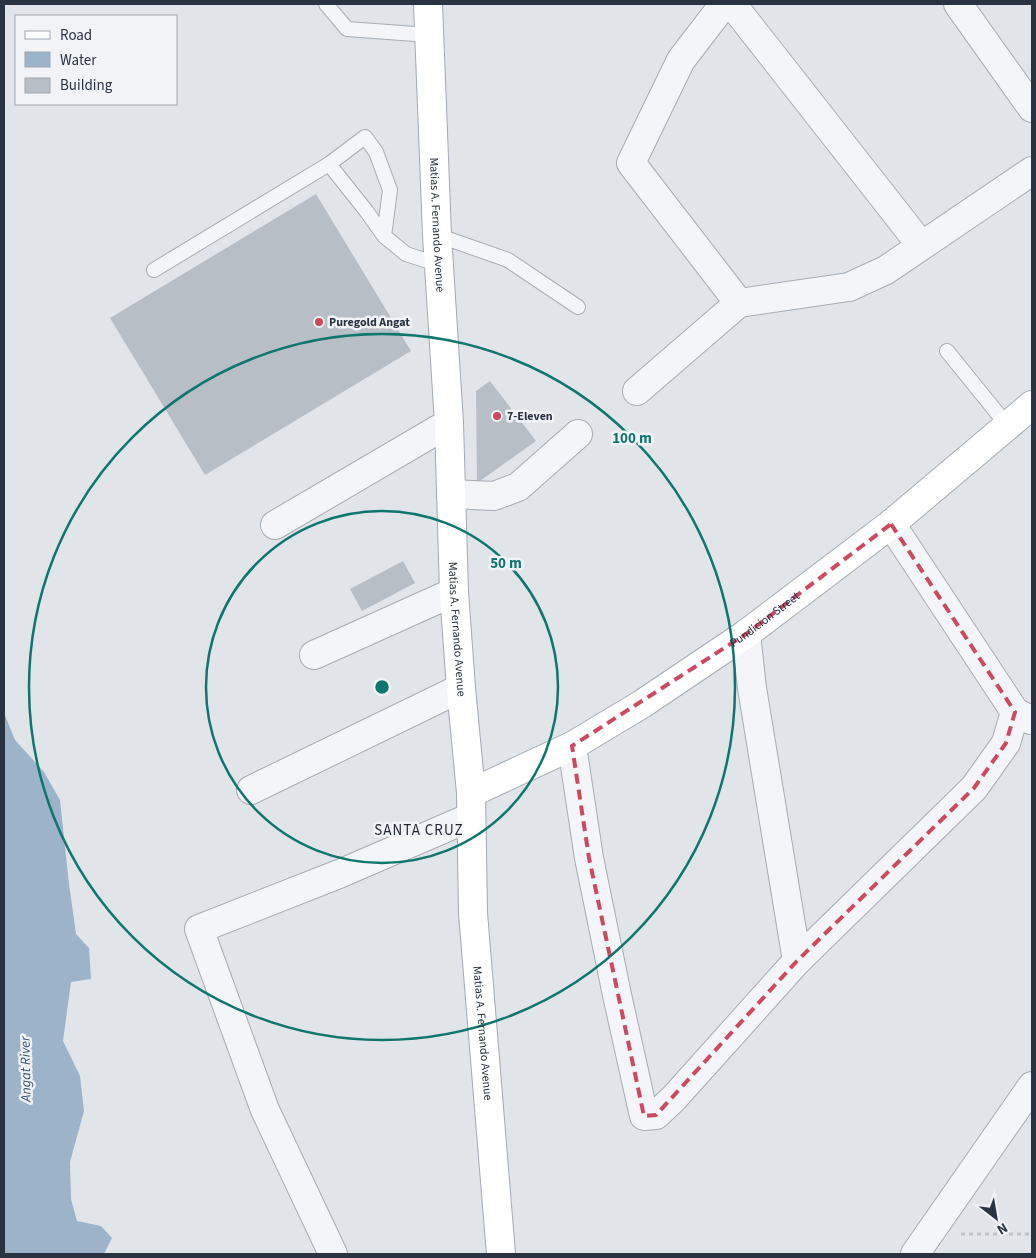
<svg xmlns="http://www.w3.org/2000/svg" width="1036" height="1258" font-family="'Source Sans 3',sans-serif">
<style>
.water{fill:#9db3c9}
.building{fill:#b8bec6}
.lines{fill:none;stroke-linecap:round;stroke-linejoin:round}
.lane-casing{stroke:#a6acb4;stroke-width:16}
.street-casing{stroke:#a6acb4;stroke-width:30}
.secondary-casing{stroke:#a6acb4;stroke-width:30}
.primary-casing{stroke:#a1a9b5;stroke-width:30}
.path{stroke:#bfc3c8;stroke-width:3;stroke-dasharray:4 4;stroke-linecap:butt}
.lane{stroke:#f4f5f8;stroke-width:14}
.street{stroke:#f4f5f8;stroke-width:28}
.secondary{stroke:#fff;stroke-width:28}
.primary{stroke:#fff;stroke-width:28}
.marked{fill:none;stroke:#cc495f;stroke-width:4;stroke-dasharray:10 6;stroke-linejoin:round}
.ring{fill:none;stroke:#0f766e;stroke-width:2.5}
.poi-dot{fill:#cc495f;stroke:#f1f3f7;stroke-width:2}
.labels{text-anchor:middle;stroke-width:5;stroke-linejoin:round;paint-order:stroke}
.street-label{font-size:12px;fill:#2a3341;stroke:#f1f3f7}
.poi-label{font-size:12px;font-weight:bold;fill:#2a3341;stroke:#f1f3f7;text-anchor:start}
.water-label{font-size:14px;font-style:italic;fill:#345274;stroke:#f1f3f7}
.quarter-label{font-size:15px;letter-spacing:1px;fill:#1c2432;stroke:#f1f3f7}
.centre{fill:#0f766e;stroke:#f1f3f7;stroke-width:2.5}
.ring-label{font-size:15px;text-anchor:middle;font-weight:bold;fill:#0f766e;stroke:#f1f3f7;stroke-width:5;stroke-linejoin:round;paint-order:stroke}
</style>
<rect width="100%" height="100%" fill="#e1e5ea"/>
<path class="water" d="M4,713l11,27 29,32 16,28 9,84 7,50 13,14 2,31 -20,3 -8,59 17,35 4,35 -14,51 1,37 6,22 24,5 11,12 -8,16h-100z"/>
<path class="building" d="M316,194l95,157 -206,124 -95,-157z
M490,381l46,60 -59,42 -1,-92z
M403,561l12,22 -53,28 -12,-22z"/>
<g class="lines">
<defs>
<path id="lane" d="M326,4l21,25 82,6
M329,164l36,-27 11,15 14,38 -6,46
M437,235l71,25 70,47
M154,270l175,-106 38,48 17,24 22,18 34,11
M947,351l60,74"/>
<path id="street" d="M724,4l-43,56 -50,103 108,140
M732,4l189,241
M958,4l74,104
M637,391l102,-88 110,-16 37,-17 146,-99
M451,494l43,2 24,-9 60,-53
M891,524l124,188 16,8
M275,525l174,-102
M746,634l6,54 45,273
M314,655l140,-63
M572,746l17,112 28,137 27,121 12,-1 18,-17 123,-137 177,-173 32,-45 9,-31
M251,790l210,-102
M333,1254l-68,-144 -66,-181 140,-55 132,-57
M915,1254l117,-168"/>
<g id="secondary">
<path id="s1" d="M471,793l101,-47 70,-42 104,-70 145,-110 141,-119"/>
</g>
<g id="primary">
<path id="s2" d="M428,4l9,231 12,188 5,169 7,96 10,105 2,120 28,341"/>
</g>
</defs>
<use href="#lane" class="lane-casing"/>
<use href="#street" class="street-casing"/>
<use href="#secondary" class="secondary-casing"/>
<use href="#primary" class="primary-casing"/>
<path class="path" d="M961,1234h71"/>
<use href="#lane" class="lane"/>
<use href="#street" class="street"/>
<use href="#secondary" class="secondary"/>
<use href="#primary" class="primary"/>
</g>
<path class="marked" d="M891,524l124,188 -9,31 -32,45 -177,173 -141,154 -12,1 -55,-258 -17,-112 174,-112z"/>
<g class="ring">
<circle cx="382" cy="687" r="176"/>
<circle cx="382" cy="687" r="353"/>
</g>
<g class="poi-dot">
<circle cx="319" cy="322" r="5"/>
<circle cx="497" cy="416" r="5"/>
</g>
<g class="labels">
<g class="street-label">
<text dy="4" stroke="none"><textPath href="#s2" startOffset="221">Matias A. Fernando Avenue</textPath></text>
<text dy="4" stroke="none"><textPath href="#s1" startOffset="342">Pundicion Street</textPath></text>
<text dy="4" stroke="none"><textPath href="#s2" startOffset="626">Matias A. Fernando Avenue</textPath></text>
<text dy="4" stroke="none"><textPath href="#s2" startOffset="1031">Matias A. Fernando Avenue</textPath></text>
</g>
<g class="poi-label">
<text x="329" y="326">Puregold Angat</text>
<text x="507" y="420">7-Eleven</text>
</g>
<g class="water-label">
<text transform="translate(25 1069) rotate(-91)" y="5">Angat River</text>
</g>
<g class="quarter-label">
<text x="419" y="835">SANTA CRUZ</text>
</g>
</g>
<circle cx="382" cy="687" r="8" class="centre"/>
<g class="ring-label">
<text x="632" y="443">100 m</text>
<text x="506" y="568">50 m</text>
</g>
<rect width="1036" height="1258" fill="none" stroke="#2a3341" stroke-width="10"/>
<rect x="15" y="15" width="162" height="90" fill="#f1f3f7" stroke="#a1a6ae"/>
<rect x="25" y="31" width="25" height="8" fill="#ffffff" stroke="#a1a6ae"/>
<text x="60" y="40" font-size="15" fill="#2a3341">Road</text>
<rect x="25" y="52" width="25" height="15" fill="#9db3c9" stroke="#a1a6ae"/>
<text x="60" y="65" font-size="15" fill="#2a3341">Water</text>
<rect x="25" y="78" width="25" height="15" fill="#b8bec6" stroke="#a1a6ae"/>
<text x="60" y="90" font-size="15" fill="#2a3341">Building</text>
<g transform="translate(996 1218) rotate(149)" stroke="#f1f3f7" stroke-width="4" paint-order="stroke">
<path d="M0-4L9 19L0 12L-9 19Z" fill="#2a3341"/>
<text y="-8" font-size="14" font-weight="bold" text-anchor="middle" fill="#2a3341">N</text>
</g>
</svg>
